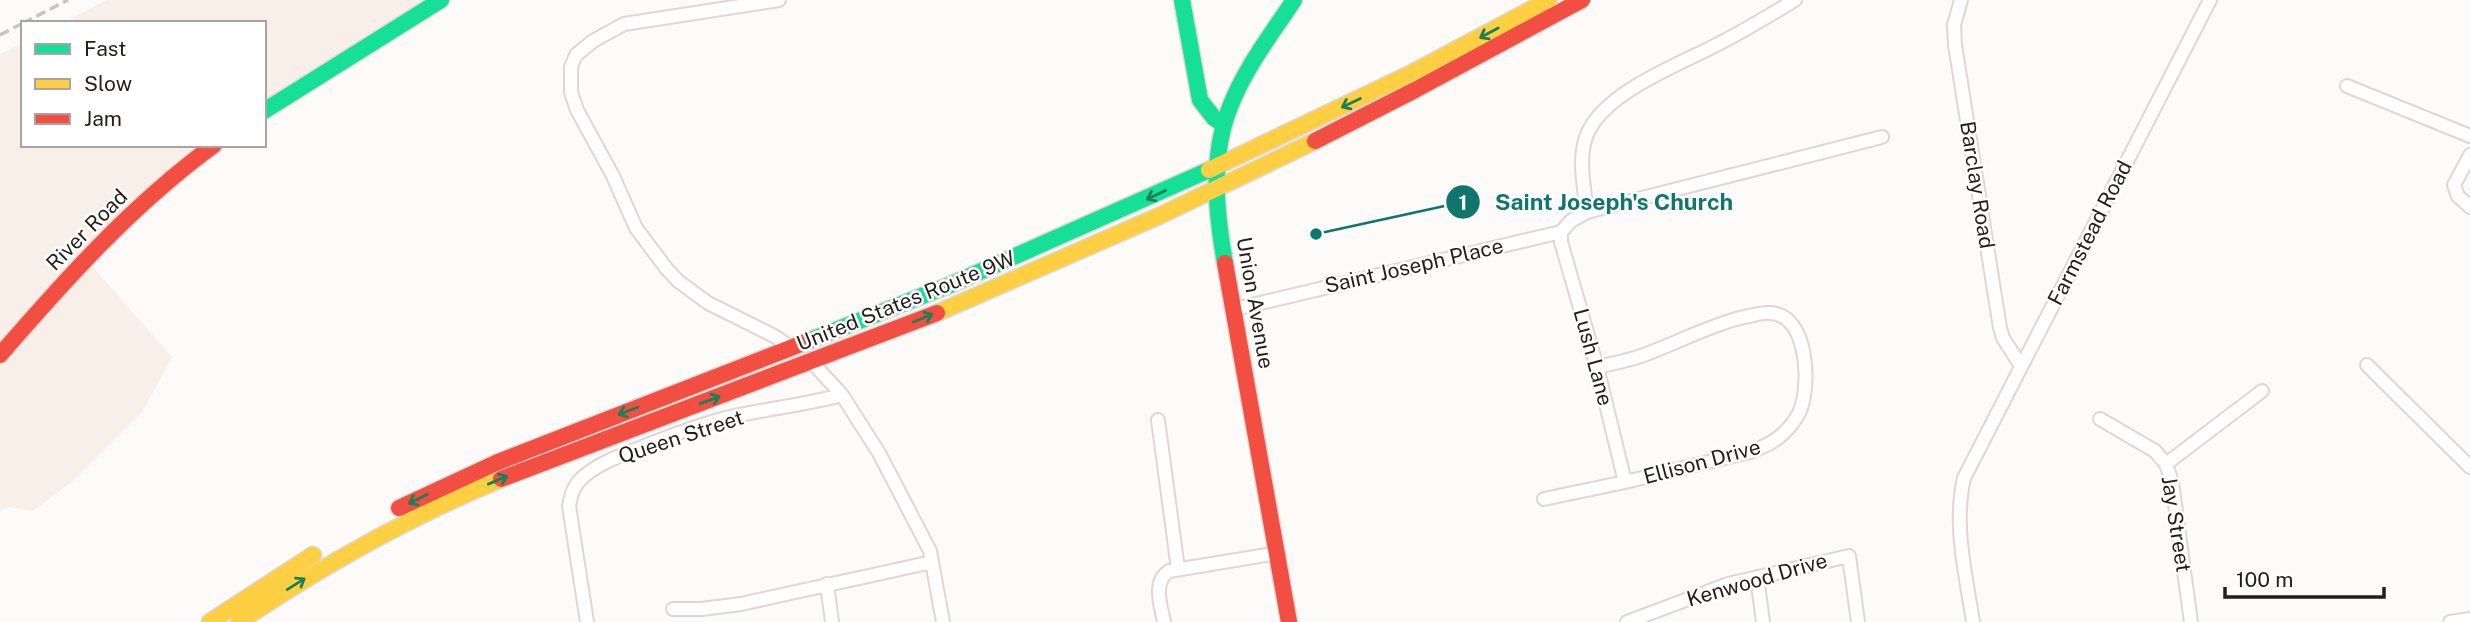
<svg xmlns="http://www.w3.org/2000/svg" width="2470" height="622" font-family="'Public Sans',sans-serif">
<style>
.built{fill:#f8efe8}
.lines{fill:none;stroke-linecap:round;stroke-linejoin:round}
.street-casing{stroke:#dcd8d4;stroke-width:16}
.fast-casing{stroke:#dcd8d4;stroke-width:19}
.slow-casing{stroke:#dcd8d4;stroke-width:19}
.jam-casing{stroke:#dcd8d4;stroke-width:19}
.street{stroke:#fffefe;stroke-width:12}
.fast{stroke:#16e098;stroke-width:16}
.slow{stroke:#ffcf43;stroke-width:16}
.jam{stroke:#f24e42;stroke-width:16}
.rail{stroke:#c6c5c4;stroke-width:3.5;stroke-dasharray:10 5;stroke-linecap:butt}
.oneway{stroke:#1d7f58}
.labels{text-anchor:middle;stroke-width:5;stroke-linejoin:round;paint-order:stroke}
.street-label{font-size:21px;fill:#241e19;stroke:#fff}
.leader{fill:none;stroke:#0f766e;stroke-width:2.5}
.callout-dot{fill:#0f766e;stroke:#fff;stroke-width:2.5}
.mark-label{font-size:21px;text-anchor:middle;font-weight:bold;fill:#fff}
.callout-label{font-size:23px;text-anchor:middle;font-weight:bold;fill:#0f766e;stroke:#fff;stroke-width:5;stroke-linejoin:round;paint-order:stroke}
</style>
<rect width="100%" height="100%" fill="#fdfbf9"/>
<path class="built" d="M107,0h334l-177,111v-88h-202z
M23,43v102h193l-130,114 86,98 -29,54 -70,70 -40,30 -25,-4 -8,4v-457z"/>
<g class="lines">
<defs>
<path id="street" d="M779,0l-155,24 -31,17 -17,14 -5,12v25l6,18 36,66 23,52 30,40 12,13 30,22 68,34 15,11
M1961,0l-7,25 1,20 45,283 3,10 18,28
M2347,86l123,50
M2470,155l-16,30 4,11 12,11
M1587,212c-3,-26 -10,-56 1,-80 20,-42 93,-68 132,-89 26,-13 50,-28 75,-43
M1561,232v10l36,125 28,115
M1235,309l326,-77 10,-11 16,-9 295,-75
M809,359l33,36 37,58 51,98 13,71
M2367,365l103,102
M2100,419l55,32 11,13 6,18 19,140
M1158,420l20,149
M2166,464l96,-73
M1544,499l81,-17 125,-30c22,-8 37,-17 49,-39 12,-25 10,-99 -29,-100 -9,-1 -18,3 -26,4 -34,8 -63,24 -95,36 -16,7 -35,10 -52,14
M1757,577l6,45
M827,584l5,38
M673,609h29l39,-5 191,-42
M587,622l-18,-116c2,-9 3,-17 10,-25 14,-15 37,-24 56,-31 29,-12 60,-24 91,-32 39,-9 78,-13 116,-23
M1164,622c-3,-16 -12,-40 5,-51l109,-18
M1627,622l101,-38 121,-28 9,66
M1973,622c-7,-47 -20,-97 -9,-144l246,-478
M2450,622l20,-3"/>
<path id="fast" d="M1182,0l18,100 14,18 10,7
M264,111l177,-111
M1225,263c-9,-51 -15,-106 5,-156 15,-39 41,-72 64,-107
M811,340l139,-55 259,-115"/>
<path id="slow" d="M1209,170l203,-97 137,-73
M937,313l222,-97 156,-75
M210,622l103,-67
M239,622c83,-56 170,-105 262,-143"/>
<path id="jam" d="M1315,141l100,-51 167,-90
M1225,263l64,359
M0,355c66,-76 132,-150 214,-210
M501,479l436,-166
M399,508l99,-46 313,-122"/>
</defs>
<use href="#street" class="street-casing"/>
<use href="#fast" class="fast-casing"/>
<use href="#slow" class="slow-casing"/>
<use href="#jam" class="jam-casing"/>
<use href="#street" class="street"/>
<use href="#fast" class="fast"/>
<use href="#slow" class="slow"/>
<use href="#jam" class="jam"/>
<path class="rail" d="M23,23l45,-23
M0,35l23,-12"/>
</g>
<defs><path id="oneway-shaft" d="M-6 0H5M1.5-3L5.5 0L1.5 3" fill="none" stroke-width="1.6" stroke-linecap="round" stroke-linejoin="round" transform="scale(1.75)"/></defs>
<g class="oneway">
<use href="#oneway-shaft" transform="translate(1489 33) rotate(152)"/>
<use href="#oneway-shaft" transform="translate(1351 103) rotate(154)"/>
<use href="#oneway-shaft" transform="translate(1156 195) rotate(155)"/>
<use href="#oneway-shaft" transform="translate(923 318) rotate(-22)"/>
<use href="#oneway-shaft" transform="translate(710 400) rotate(-20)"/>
<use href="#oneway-shaft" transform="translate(628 411) rotate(159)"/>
<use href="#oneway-shaft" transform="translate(498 480) rotate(-23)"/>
<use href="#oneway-shaft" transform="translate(418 499) rotate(153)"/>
<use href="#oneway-shaft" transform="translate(296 584) rotate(-32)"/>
</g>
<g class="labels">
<g class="street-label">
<text transform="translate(1977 185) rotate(81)" y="7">Barclay Road</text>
<text transform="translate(87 230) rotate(-45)" y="7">River Road</text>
<text transform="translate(2090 233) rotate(-63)" y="7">Farmstead Road</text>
<text transform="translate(1414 266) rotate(-13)" y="7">Saint Joseph Place</text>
<text transform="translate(906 301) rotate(-22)" y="7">United States Route 9W</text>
<text transform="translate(1255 303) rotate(80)" y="7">Union Avenue</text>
<text transform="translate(1593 357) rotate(75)" y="7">Lush Lane</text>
<text transform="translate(681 437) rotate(-18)" y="7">Queen Street</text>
<text transform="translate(1702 462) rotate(-15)" y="7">Ellison Drive</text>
<text transform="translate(2176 524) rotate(81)" y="7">Jay Street</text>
<text transform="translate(1757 580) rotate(-16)" y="7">Kenwood Drive</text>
</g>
</g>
<path class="leader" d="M1316 234L1463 202"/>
<g class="callout-dot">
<circle cx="1316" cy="234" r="7"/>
<circle cx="1463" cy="202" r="18"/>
</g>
<g class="mark-label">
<text x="1463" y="210">1</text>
</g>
<g class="callout-label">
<text x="1614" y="210">Saint Joseph's Church</text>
</g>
<rect x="21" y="21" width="245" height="126" fill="#ffffff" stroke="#a7a5a3" stroke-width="2"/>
<rect x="35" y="44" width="35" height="10" fill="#16e098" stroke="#a7a5a3" stroke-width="2"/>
<text x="84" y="56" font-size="21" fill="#241e19">Fast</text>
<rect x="35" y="79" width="35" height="10" fill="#ffcf43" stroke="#a7a5a3" stroke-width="2"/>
<text x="84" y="91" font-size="21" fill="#241e19">Slow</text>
<rect x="35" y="114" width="35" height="10" fill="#f24e42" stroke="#a7a5a3" stroke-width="2"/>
<text x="84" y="126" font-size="21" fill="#241e19">Jam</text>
<path d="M2225 587v10h159v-10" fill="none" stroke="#241e19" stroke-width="3.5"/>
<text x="2236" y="587" font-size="21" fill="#241e19" stroke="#ffffff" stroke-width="5" paint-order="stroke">100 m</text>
</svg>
